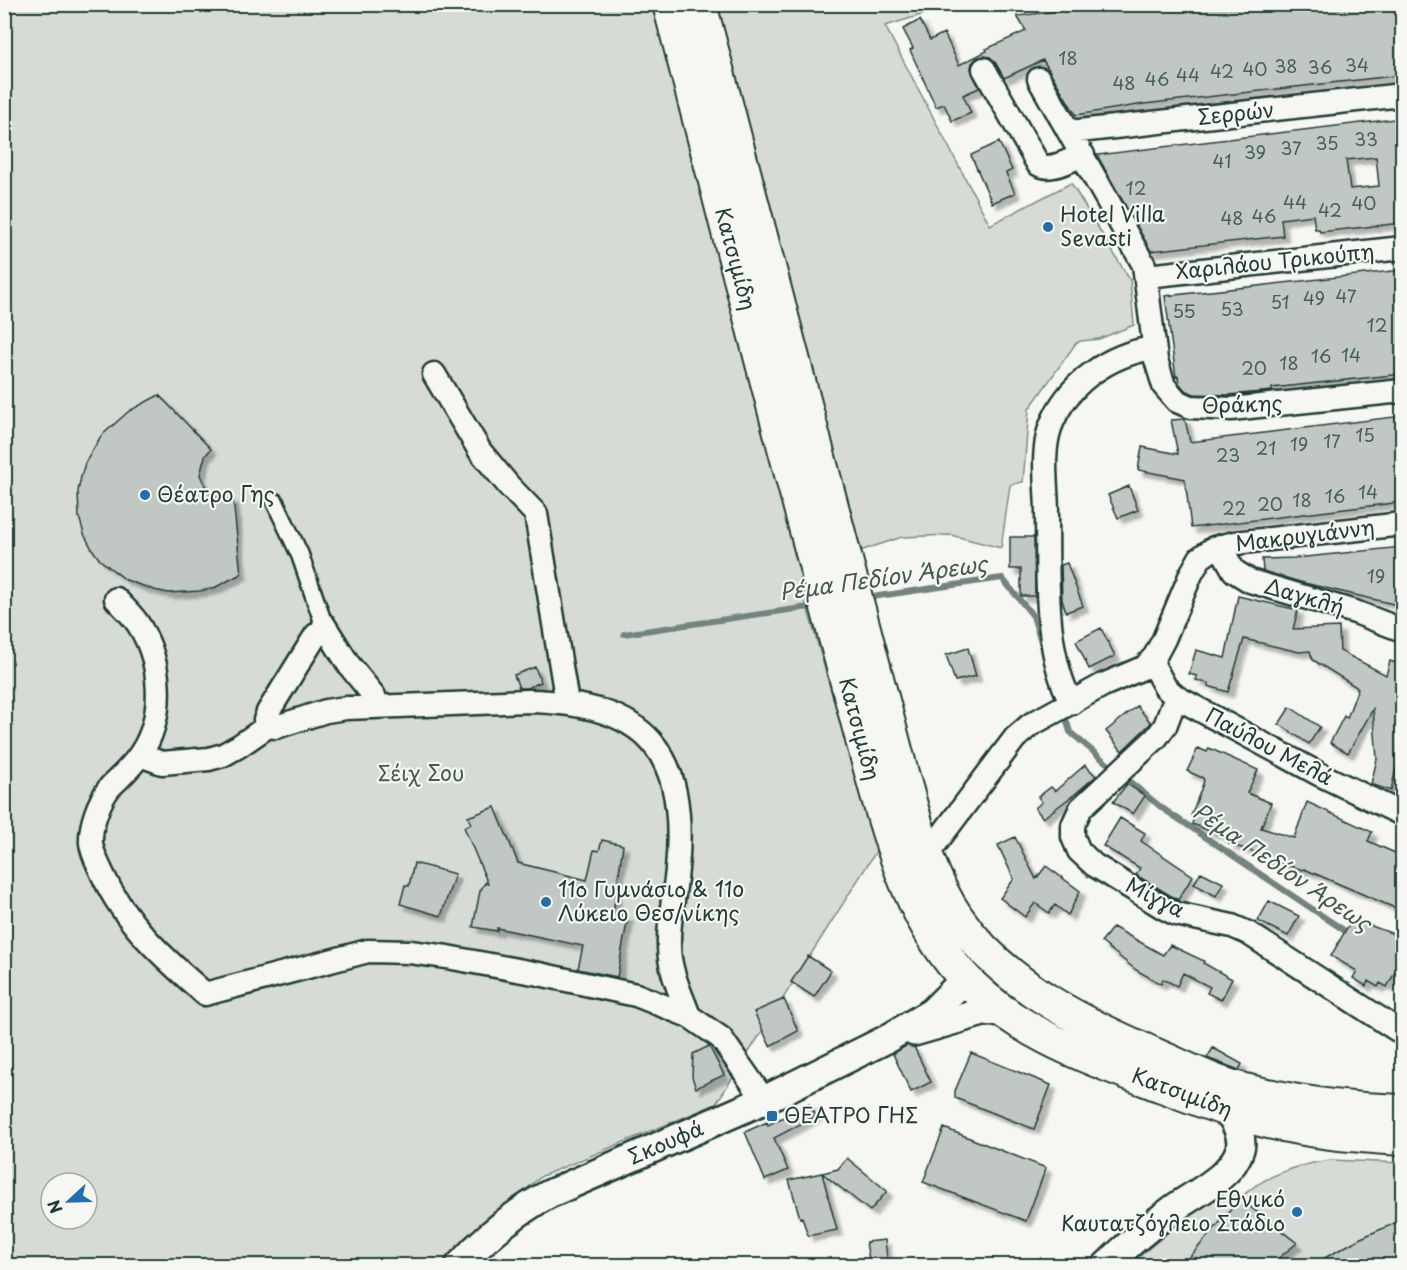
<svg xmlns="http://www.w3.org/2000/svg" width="1407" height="1270" font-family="'Playpen Sans',sans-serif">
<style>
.green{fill:#d6dbd6;stroke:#7a8c85;stroke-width:1.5;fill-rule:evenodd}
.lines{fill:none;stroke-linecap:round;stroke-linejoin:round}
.stream{stroke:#72847d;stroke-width:6}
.building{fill:#c1c8c3;stroke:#1f3d34;stroke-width:1.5;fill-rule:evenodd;filter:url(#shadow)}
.pedestrian-casing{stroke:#1f3d34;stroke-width:21}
.minor-casing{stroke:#1f3d34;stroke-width:27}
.tertiary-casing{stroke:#1f3d34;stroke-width:32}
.secondary-casing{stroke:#1f3d34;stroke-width:36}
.pedestrian{stroke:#f6f6f2;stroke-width:16}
.minor{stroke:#f6f6f2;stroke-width:22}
.tertiary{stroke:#f6f6f2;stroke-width:27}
.secondary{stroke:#f6f6f2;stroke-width:32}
.poi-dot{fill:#1f6fb2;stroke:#f6f6f2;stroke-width:2}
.labels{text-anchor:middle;stroke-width:4.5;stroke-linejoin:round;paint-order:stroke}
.number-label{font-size:18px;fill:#486058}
.street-label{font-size:21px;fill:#1f3d34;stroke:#f6f6f2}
.poi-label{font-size:21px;fill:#1f3d34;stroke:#f6f6f2;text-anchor:start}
.park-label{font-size:21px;fill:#445d54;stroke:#f6f6f2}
.water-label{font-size:22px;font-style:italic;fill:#425a52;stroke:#f6f6f2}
</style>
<defs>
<filter id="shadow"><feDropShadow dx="5.5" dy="5.5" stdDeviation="1.5" flood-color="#0004"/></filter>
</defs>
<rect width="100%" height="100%" fill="#f6f6f2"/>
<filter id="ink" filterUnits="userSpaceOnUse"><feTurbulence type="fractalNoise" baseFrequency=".0167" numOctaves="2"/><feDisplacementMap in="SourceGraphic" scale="12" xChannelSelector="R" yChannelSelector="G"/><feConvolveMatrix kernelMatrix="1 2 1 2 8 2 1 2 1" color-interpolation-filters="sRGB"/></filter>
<g filter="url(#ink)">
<path class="green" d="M5,5h949l-69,21 105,199 81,-42 59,97 4,45 -35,14 -18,2 -5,2 -47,66 -6,73 -13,3 -9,63 -50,-13 -49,2 -39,13 -64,29 78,271 -161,254 -174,72 -57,48 -32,41 -448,1zM51,1183h36v36h-36z
M1330,1160l72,3v102l-274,1 97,-81 15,13c24,-23 57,-33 90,-38z"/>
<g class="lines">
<path class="stream" d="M865,598l137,-20 31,38 10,32
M624,634l192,-28
M1064,712l6,20 45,38
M1123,776l39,32 189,127
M1392,963l10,6"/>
</g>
<path class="building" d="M1117,4h285v71l-258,29 -68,11 -33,-55 -39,18 -9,-16 -5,-5 -6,-1 -7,2 -5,5 -1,5 8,20 -16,7 8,18 -19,8 -8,-17 -8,3 -26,-57 3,-2 -10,-19 17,-9 10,20 14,-7 15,32 28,-14 -1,-2 40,-18 -9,-15z
M1402,118v105l-82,9 -1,-3h-4l-2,-14 -32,4 2,17 -132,15 -54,-96zM1376,157l3,29 -29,3 -4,-29z
M999,142l13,28 -6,3 9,20 -23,10 -21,-48z
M1402,270v104l-130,14v3l-44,4 -34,-1 -9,-4 -6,-7 -1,-7 -2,1 -11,-81z
M159,395l52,54 -6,7 -5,19 8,17 16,8 9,-1 8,75 -27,14 -15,3 -30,2 -15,-3 -28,-10 -26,-20 -8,-11 -8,-15 -5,-17 -1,-26 3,-14 4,-14 16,-27 28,-25z
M1402,416v86l-211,26 -6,-49 -47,-9 4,-23 36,7 -7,-34 14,-1 5,23z
M1129,486l9,24 -20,8 -10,-23z
M1010,537h24l1,59h-14v-27h-11z
M1402,547v59l-102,-24 -37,-11 -1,-12 34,-1z
M1067,563l16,43 -17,6 -4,-12 -1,-35z
M1238,596l60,14 -5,19 46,-2 1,24 46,24 4,-14 12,4v103h-6l-5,23 -20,-7 6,-25 -4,-50 -25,44 -18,-10 14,-27 3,2 11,-30 -45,-28 -3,-9 -11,1 -55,-13 -16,53 -20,-6v-3l-12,-3 1,-4 -8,-2 7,-24 29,8z
M1101,628l14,28 -26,13 -13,-28z
M968,648l8,28 -21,5 -9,-26z
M535,667l6,15 -14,6h-8l-5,-13z
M1137,706l14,17 -29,28 -16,-20z
M1290,707l30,20 -11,17 -30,-20z
M1198,748l9,4 2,-4 49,22 -11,23 24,10 -10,25 33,10 13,-36 65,30 -4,9 34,15v55l-98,-42 -1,1 -42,-13v-3l-32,-10 2,-5 -39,-15 2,-7 -3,-1 13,-35 -1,-3 -16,-7z
M1085,765l11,11 -21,18 -32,24 -8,-10 7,-6 -4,-5 13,-10 4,4z
M1127,784l18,12 -12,18 -20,-12z
M495,807l23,56 69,17 7,-30 5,1 3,-11 21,5 -10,68 15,4 -11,60 -39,-8 5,-23 -86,-18v3l-24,-4 7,-36 5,-8 3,1 -24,-57 7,-3 -3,-7z
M1120,818l25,15 -4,8 52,35 -15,24 -42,-25 4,-7 -37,-22z
M1015,837l21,42 10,-13 34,25 -12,24 -13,-10 -6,8 -14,-10 -10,14 -25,-19 14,-19 -16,-34z
M414,863l41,11 -14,42 -41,-12 5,-19 4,1z
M1201,872l22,11 -7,13 -22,-12z
M1269,901l30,15 -11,20 -30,-15z
M1352,919l50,18v22l-15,28 -7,-4 -2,4 -10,-6 -2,5 -13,-8 4,-7 -26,-15z
M1113,927l50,28 7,-10 34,16 -1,2 29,16 -11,21 -14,-7 3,-6 -27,-14 -6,13 -14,-7 -2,5 -25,-14 -35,-28z
M808,956l23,15 -17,26 -23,-15z
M784,999l14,32 -28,15 -16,-34z
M907,1045l7,2 17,35 -20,10 -18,-38z
M709,1046l15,29 -28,13 -4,-11 1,-23z
M1213,1048l29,16 -3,6 -32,-12z
M971,1053l80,32 -17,44 -79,-31v-7z
M809,1104l7,12 -42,22 14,32 -23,10 -20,-48 22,-10 1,3z
M944,1128l102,40 -20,53 -103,-39z
M847,1158l40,33 -17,20 -48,-38 16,-4z
M822,1173l15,57 -29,6 -6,-19 -2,1 -11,-38z
M1240,1199l57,44 -28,23h-87z
M1402,1220v46h-92l51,-28z
M885,1240l3,26h-18l-4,-24z"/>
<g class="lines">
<defs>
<path id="pedestrian" d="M275,502l25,53 24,70"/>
<path id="minor" d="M984,69l54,95c13,8 31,-4 45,-9
M1039,79l105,186 12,95 8,26 13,15 14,6 40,2 171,-18
M1070,132l332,-37
M1147,276l255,-28
M434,374l46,77 29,35 27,28 31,189
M1220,546l14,25 16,10 105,31 47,18
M116,599c8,9 18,17 24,28 22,36 25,90 1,126 -8,13 -20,23 -31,34 -11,14 -20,38 -19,56 1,10 7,21 11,30 22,50 63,86 103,121l163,-43 42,1 37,5 92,17 97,21 53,21 32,22 43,62
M324,625l25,40 25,31 3,10
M1151,661l14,26 11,10 143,77 83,40
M1176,697l-11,29 -9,12 -75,70 -8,17v12l6,14 15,14 70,43 12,6 56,12 16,7 154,100
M1072,703c-29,-50 -24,-132 -25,-189 0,-27 -6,-59 3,-86 16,-44 59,-74 104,-80
M268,726l8,1 50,-16 20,-3 182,-7c119,2 160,50 149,168 -2,26 -9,51 -8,77 0,24 12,48 20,70
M140,755l22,8 47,-4 14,-4 16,-9 29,-20 -3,-6 3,-8 48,-77 8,-5v-5
M927,855l88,-117 15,-13 73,-40 42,-18 10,-11 9,-17 27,-65 9,-16 14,-10 21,-5 167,-19"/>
<path id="tertiary" d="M914,1032l69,-20 20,-1
M459,1266c27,-30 55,-53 90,-72l215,-94 123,-61 45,-27 33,-33
M1106,1266c21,-21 44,-40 67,-57 22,-16 59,-32 67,-60 4,-14 -6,-28 -12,-39"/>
<path id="secondary" d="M669,4c53,202 103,404 158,604 15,54 28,107 43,161 19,71 40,147 90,204 52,59 131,86 202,113 40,15 79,31 121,39 40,9 79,11 119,14
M700,4l202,769c14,49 26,102 55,144 49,72 131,108 208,142 27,12 55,26 84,32 50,12 102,19 153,20"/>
</defs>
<use href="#pedestrian" class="pedestrian-casing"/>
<use href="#minor" class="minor-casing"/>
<use href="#tertiary" class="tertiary-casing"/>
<use href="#secondary" class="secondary-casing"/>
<use href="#pedestrian" class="pedestrian"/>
<use href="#minor" class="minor"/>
<use href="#tertiary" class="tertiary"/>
<use href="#secondary" class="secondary"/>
</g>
</g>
<g class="poi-dot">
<circle cx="1048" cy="227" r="6"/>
<circle cx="145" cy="495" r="6"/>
<circle cx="546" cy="902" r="6"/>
<rect x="766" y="1110" width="12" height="12" rx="3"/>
<circle cx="1297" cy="1212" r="6"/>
</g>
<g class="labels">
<g class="number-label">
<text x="1068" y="65">18</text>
<text x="1357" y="72">34</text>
<text x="1286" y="73">38</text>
<text x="1320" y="74">36</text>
<text x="1255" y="76">40</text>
<text x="1222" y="78">42</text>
<text x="1188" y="82">44</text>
<text x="1157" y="86">46</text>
<text x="1124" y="90">48</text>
<text x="1366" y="146">33</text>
<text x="1327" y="150">35</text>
<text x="1291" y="155">37</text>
<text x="1255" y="159">39</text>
<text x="1222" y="168">41</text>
<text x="1136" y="195">12</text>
<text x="1295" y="209">44</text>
<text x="1364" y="210">40</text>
<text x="1330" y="217">42</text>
<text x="1264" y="223">46</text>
<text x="1232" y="225">48</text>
<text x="1346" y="303">47</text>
<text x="1314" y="305">49</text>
<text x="1280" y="309">51</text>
<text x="1232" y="316">53</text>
<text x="1184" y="318">55</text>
<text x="1377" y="332">12</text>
<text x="1351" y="362">14</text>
<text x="1321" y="363">16</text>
<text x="1289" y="370">18</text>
<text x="1254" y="375">20</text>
<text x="1365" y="442">15</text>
<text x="1332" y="448">17</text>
<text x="1299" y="451">19</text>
<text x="1266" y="455">21</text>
<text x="1228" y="462">23</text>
<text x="1368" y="499">14</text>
<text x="1335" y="503">16</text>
<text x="1302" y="507">18</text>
<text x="1270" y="511">20</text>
<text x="1234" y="515">22</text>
<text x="1376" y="583">19</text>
</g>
<g class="street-label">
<text transform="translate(1236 114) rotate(-6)" y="7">Σερρών</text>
<text transform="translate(735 259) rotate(75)" y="7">Κατσιμίδη</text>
<text transform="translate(1275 262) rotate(-6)" y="7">Χαριλάου Τρικούπη</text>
<text transform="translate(1242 405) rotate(-2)" y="7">Θράκης</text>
<text transform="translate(1305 536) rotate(-7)" y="7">Μακρυγιάννη</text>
<text transform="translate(1304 597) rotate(16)" y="7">Δαγκλή</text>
<text transform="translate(859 729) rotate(75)" y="7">Κατσιμίδη</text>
<text transform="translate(1269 747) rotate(28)" y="7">Παύλου Μελά</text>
<text transform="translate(1155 898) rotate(27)" y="7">Μίγγα</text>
<text transform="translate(1182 1093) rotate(20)" y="7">Κατσιμίδη</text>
<text transform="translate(666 1143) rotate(-23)" y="7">Σκουφά</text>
</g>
<g class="poi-label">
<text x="1060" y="222">Hotel Villa<tspan x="1060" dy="24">Sevasti</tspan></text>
<text x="157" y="502">Θέατρο Γης</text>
<text x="558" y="897">11ο Γυμνάσιο &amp; 11ο<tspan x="558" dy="24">Λύκειο Θεσ/νίκης</tspan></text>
<text x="784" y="1123">ΘΕΑΤΡΟ ΓΗΣ</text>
<text x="1285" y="1207" text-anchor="end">Εθνικό<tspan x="1285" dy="24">Καυτατζόγλειο Στάδιο</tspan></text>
</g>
<g class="park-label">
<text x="421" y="781">Σέιχ Σου</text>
</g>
<g class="water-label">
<text transform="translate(883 578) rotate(-8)" y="8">Ρέμα Πεδίον Άρεως</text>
<text transform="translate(1282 867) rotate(34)" y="8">Ρέμα Πεδίον Άρεως</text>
</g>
</g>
<rect width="1407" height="1270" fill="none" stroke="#f6f6f2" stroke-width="24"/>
<rect x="12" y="12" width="1383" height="1246" fill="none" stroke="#1f3d34" stroke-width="2" filter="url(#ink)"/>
<g transform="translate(69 1201) rotate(248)"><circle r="28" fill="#f6f6f2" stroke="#a0aca6" stroke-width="1.5"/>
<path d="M0-4.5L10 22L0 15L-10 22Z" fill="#1f6fb2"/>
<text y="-9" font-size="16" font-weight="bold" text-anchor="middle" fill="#1f3d34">N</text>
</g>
</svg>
